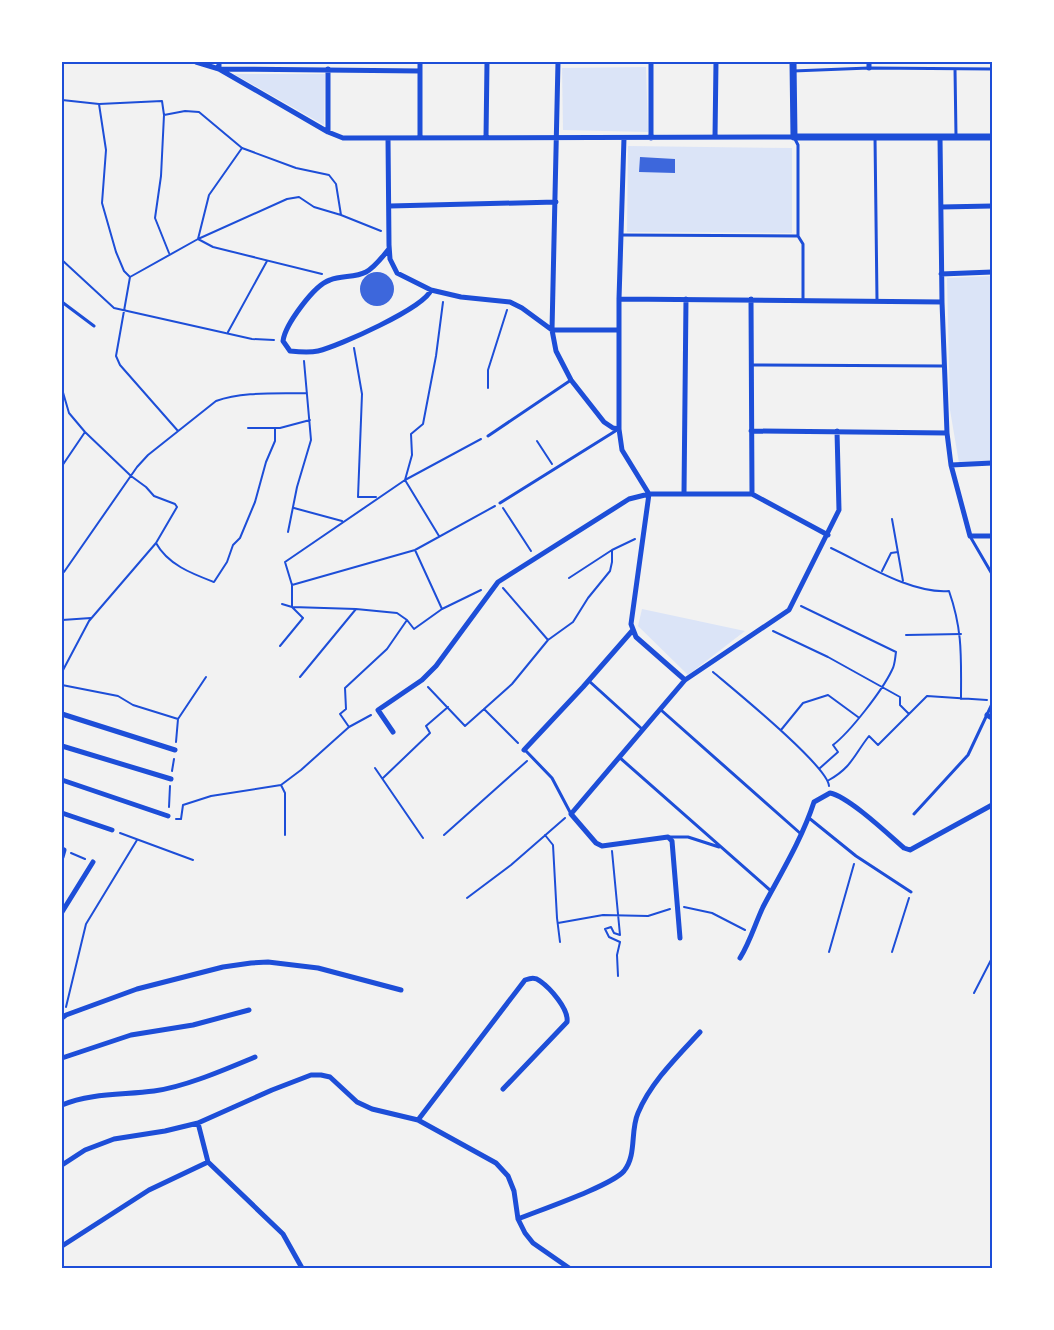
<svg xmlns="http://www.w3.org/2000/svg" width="1054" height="1330" font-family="'Times New Roman',serif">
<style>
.green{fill:#dbe4f7}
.building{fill:#3d67dc}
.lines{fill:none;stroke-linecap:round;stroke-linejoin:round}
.path{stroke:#1d4ed8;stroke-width:2}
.service{stroke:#1d4ed8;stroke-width:3}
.minor{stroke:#1d4ed8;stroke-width:5}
.tertiary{stroke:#1d4ed8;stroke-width:7}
.neatline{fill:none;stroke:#1d4ed8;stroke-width:2}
</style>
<rect width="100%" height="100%" fill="#f2f2f2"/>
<path class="green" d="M646,67l2,65 -85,-2 -1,-62z
M234,74h91l-1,51z
M628,146l164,2v85l-165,-1z
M992,276v186l-33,1 -9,-53 -3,-132z
M642,609l103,22 -57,44 -50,-49z"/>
<path class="building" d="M640,157l35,2v14l-36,-1z
M360 289a17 17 0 1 1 34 0a17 17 0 1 1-34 0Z"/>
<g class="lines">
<path class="path" d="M62,100l37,4 63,-3 2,14 21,-4 14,1 43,36 54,20 33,7 7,9 5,31
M99,104l7,46 -4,53 14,49 8,19 6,6 -14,79 4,9 58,66
M164,115l-3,61 -6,42 14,35
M242,148l-33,47 -11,44 15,8 109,27
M62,260l52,48 138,31 22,1
M130,277l68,-38 89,-40 12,-2 15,10 27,8 40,16
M228,332l39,-71
M354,348l8,46 -4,103h18
M488,388v-18l19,-60
M62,389l7,24 16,19 46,44 15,11 8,9 21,8 2,3 -21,36c12,22 37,31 58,39l13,-20 6,-17 7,-7 15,-36 11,-40 9,-21v-13
M248,428h32l30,-8
M537,441l15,23
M62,466l23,-34
M294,508l48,13
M503,508l28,43
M892,519l11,62
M288,532l9,-45 14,-47 -7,-79
M439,536l-34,-56 7,-25 -1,-21 12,-10 13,-68 7,-54
M831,548c34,16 80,46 118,43 14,40 12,67 12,108
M415,550l27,59
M882,571l9,-18 7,-1
M64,572l73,-105 11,-12 68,-54c28,-10 62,-7 91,-8
M569,578l43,-28 23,-11
M292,585l123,-35 80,-44
M503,588l45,52
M282,604l10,3 64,2 41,4 10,7 7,9 28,-20 39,-19
M801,606l95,46c-1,6 -1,13 -4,18 -10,21 -42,62 -59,75l5,7 -18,16
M62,620l29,-2
M773,631l55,26 72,40v8l9,9
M906,635l55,-1
M280,646l23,-28 -11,-11v-22l-7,-23 120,-82 76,-41
M62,672l27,-51 67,-78
M713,672c20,17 115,94 116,114
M300,677l56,-68
M62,685l56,11 15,9 45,14
M428,687l37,39 47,-42 36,-44 25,-18 15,-24 22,-27 2,-9v-12
M484,709l34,34
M349,727l-9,-13 6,-5 -1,-21 42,-39 20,-29
M781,730l22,-27 25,-8 30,22
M176,742l2,-23 28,-42
M375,768l48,70
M172,771l2,-12
M383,778l47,-45 -4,-7 22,-19
M829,780c23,-13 25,-25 40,-44l9,9 49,-49 60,4
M281,785l4,8v42
M169,807l1,-21
M176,819h5l2,-14 28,-9 70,-11 20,-15 48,-43 22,-12
M120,833l73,27
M444,835l83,-74
M545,835l8,10 4,73 3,24
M612,851l8,84 -6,-2 -3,-6 -6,2 4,8 11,5 -3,13 1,21
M71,853l14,6
M467,898l44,-33 54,-47
M684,907l28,6 33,17
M558,923l45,-8 45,1 22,-7
M829,952l25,-88
M892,952l17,-54
M974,993l18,-35
M66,1007l20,-83 51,-84"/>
<path class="service" d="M955,69l1,67
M793,71l76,-3 123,1
M875,137l2,163
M795,139l3,6v91l5,8v57
M621,235l177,1
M62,302l32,24
M751,365l192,1
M488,436l83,-56
M500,503l117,-73
M971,538l21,36
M589,681l53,48
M661,710l140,124
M525,750l27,28 19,36
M619,757l152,134
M914,814l54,-59 24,-51
M809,818l47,38 55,36
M670,837h18l31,10"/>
<path class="minor" d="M196,62l23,7 109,63 15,6 451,-1
M219,62v7l201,2
M420,62v76
M558,62l-6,268 4,21 15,29 33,42 9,6 6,1
M869,68v-6
M328,132v-63
M715,137l1,-75
M940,137l2,165 5,131 4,32 19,71h22
M388,138l1,107 1,14 7,14 34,17 30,7 49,5 12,6 30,22h67
M486,138l1,-76
M624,138l-5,161v130l3,21 27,44 -18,130 5,13 49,43
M651,138v-76
M390,206l166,-4
M941,207l51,-1
M389,249c-7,8 -14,18 -23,23 -11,6 -25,3 -36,8 -16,5 -45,45 -47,61l7,10c9,1 19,2 28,0 21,-5 106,-43 113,-61
M941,274l51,-2
M619,299l323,3
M751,299l1,195
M751,431l196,2
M951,465l41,-2
M684,493l2,-194
M62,714l113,36
M987,715l5,3
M393,732l-15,-22 44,-30 14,-14 62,-84 131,-83 20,-5h103l76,41
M62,746l109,33
M524,750l59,-63 49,-56
M62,780l106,36
M62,813l50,17
M62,849l2,1 -2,7
M62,912l31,-50
M680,938l-8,-97 -4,-4 -66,9 -6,-3 -25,-29 114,-134 104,-70 50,-100 -2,-79
M740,958c10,-16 15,-34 23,-51 18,-34 39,-68 51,-105l16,-9c19,4 58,41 74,55l6,2 82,-45
M62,1018l4,-3 71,-26 86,-22 28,-4 17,-1 50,6 83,22
M62,1058l69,-23 62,-10 56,-15
M62,1105c28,-12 61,-10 92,-14 31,-4 72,-22 101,-34
M418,1120l107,-140c6,-2 10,-3 15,1 10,7 29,28 27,41l-64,67
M198,1123l10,39 75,72 19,34
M62,1165l23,-15 29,-11 51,-8 33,-8 74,-33 39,-15h10l9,2 27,25 15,7 46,11 78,43 12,13 6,15 4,28 7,14 8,10 36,25
M518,1219c22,-9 93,-33 106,-48 13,-16 6,-40 14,-58 13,-31 39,-56 62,-81
M62,1246l87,-56 59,-28"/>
<path class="tertiary" d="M793,62l1,75h198"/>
</g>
<rect width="1054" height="1330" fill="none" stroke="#ffffff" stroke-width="126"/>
<rect x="63" y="63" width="928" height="1204" class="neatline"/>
</svg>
